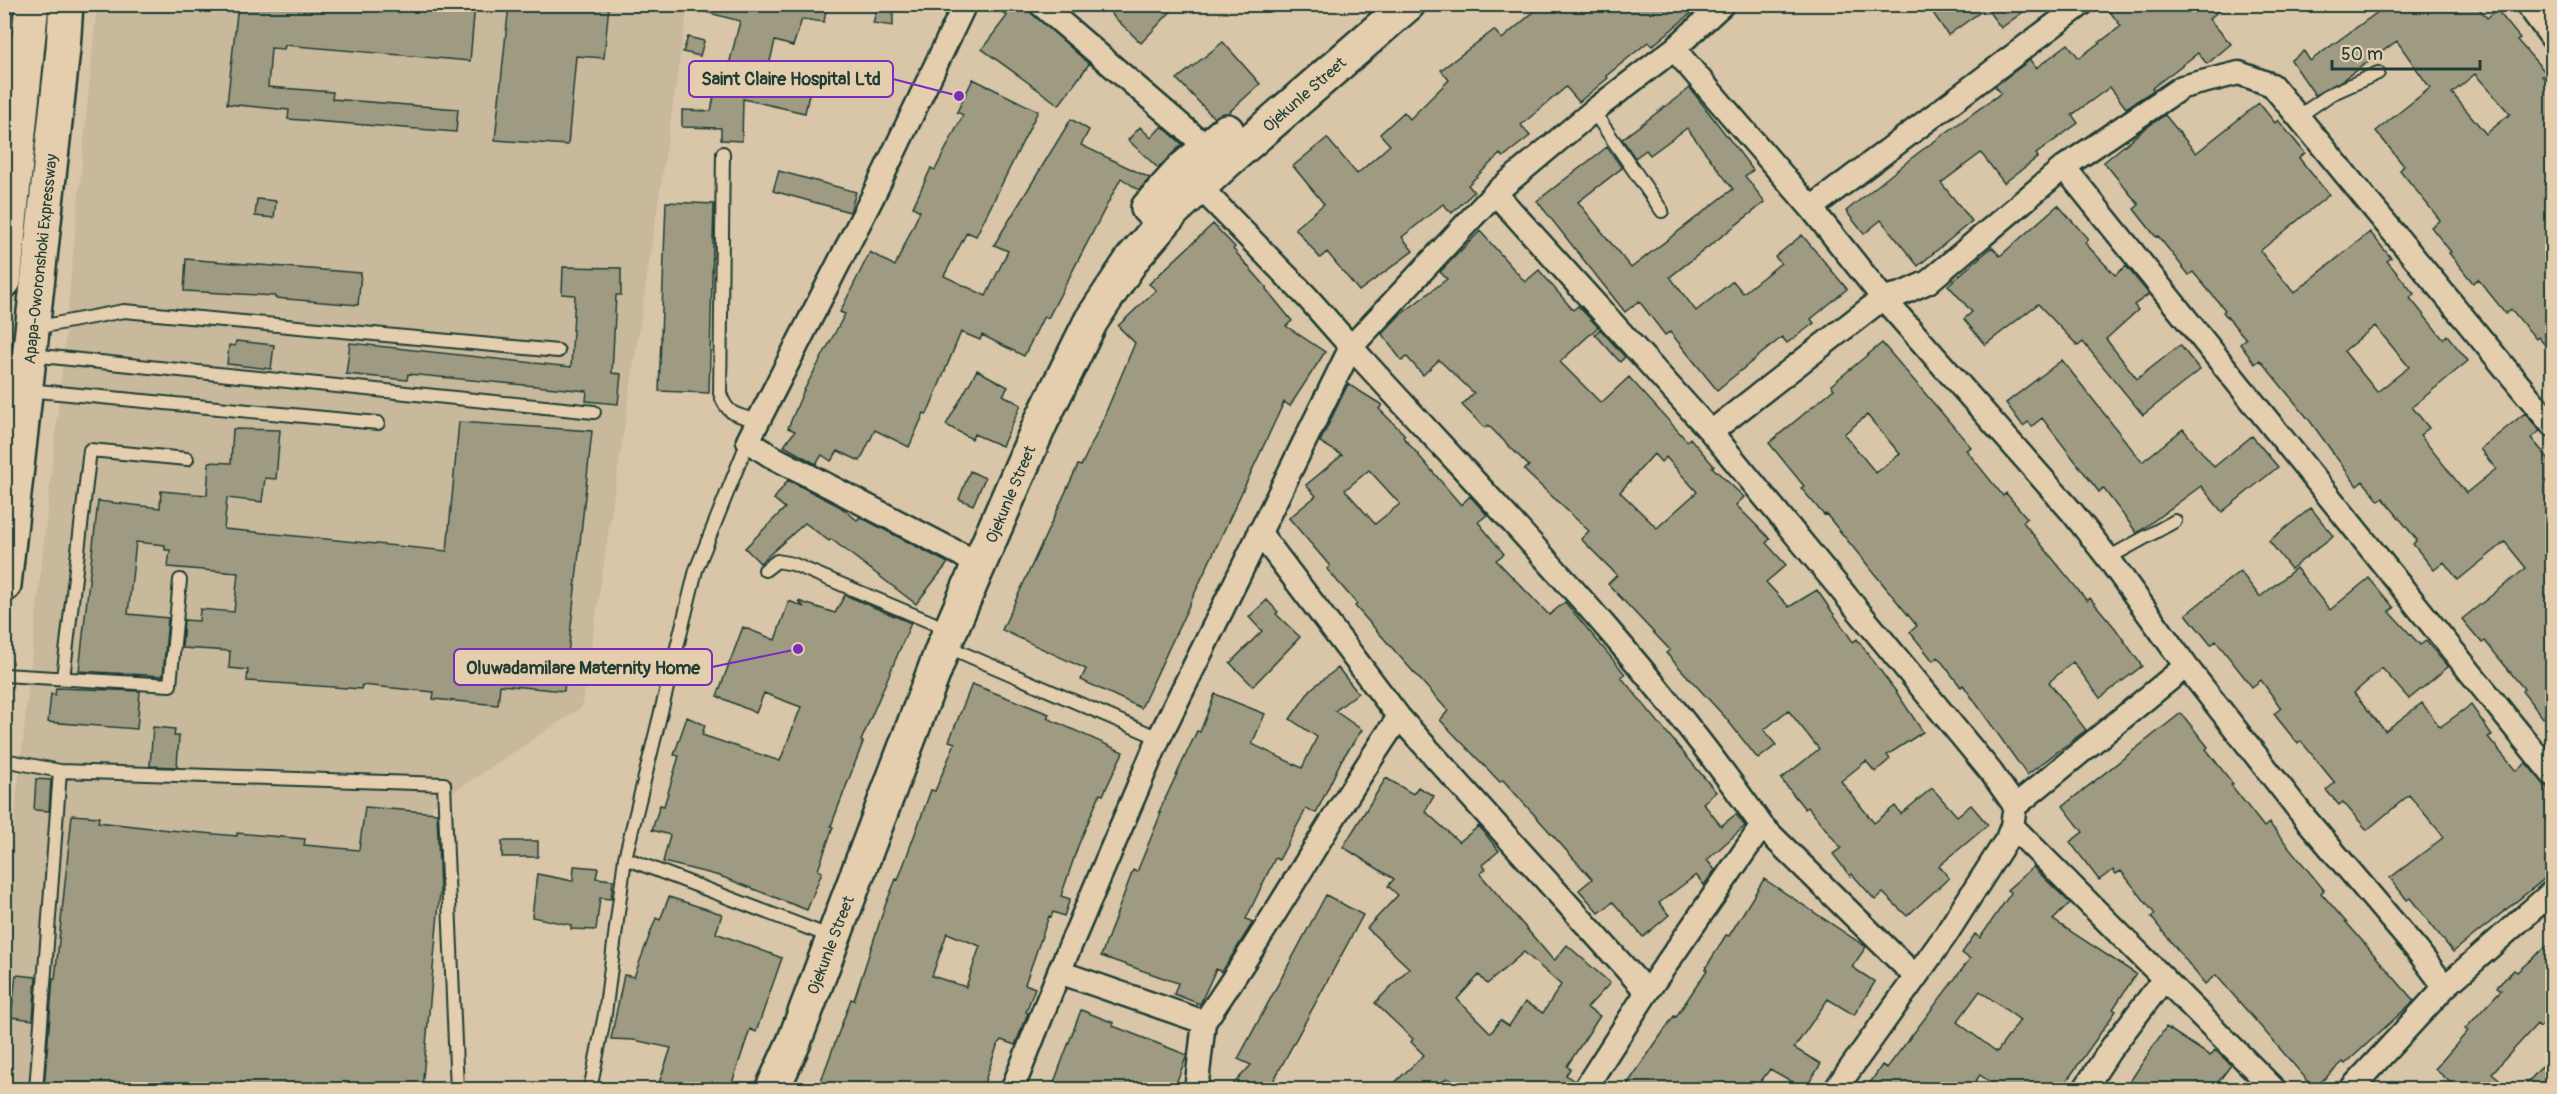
<svg xmlns="http://www.w3.org/2000/svg" width="2557" height="1094" font-family="Pangolin,sans-serif">
<style>
.built{fill:#c8b89c}
.building{fill:#9f9b83;stroke:#1f3d34;stroke-width:1.5;fill-rule:evenodd}
.lines{fill:none;stroke-linecap:round;stroke-linejoin:round}
.lane-casing{stroke:#1f3d34;stroke-width:16}
.street-casing{stroke:#1f3d34;stroke-width:27}
.secondary-casing{stroke:#1f3d34;stroke-width:38}
.primary-casing{stroke:#1f3d34;stroke-width:38}
.highway-casing{stroke:#1f3d34;stroke-width:38}
.lane{stroke:#e5ceae;stroke-width:12}
.street{stroke:#e5ceae;stroke-width:22}
.secondary{stroke:#e5ceae;stroke-width:33}
.primary{stroke:#e5ceae;stroke-width:33}
.highway{stroke:#e5ceae;stroke-width:33}
.labels{text-anchor:middle;stroke-width:4.5;stroke-linejoin:round;paint-order:stroke}
.street-label{font-size:16px;fill:#1f3d34;stroke:#e5ceae}
.leader{fill:none;stroke:#7b2cbf;stroke-width:2}
.callout-dot{fill:#7b2cbf;stroke:#e5ceae;stroke-width:2}
.callout{fill:#e5ceae;stroke:#7b2cbf;stroke-width:2}
.callout-label{font-size:18px;text-anchor:middle;font-weight:bold;fill:#1f3d34}
</style>
<rect width="100%" height="100%" fill="#d9c5a7"/>
<filter id="ink" filterUnits="userSpaceOnUse"><feTurbulence type="fractalNoise" baseFrequency=".0167" numOctaves="2"/><feDisplacementMap in="SourceGraphic" scale="12" xChannelSelector="R" yChannelSelector="G"/><feConvolveMatrix kernelMatrix="1 2 1 2 8 2 1 2 1" color-interpolation-filters="sRGB"/></filter>
<g filter="url(#ink)">
<path class="built" d="M97,5h591l-106,702 -150,99 -13,283 -414,1v-181l55,-517z"/>
<path class="building" d="M238,4h237l-5,57 -185,-16 -1,4 -13,-1 -3,39 65,5 -1,7 126,10 -2,23 -168,-13 1,-9 -62,-6z
M509,4h100l-5,54 -28,-2 -8,89 -73,-5z
M699,4h128l-3,18 -22,-3 -9,27 -18,-5 -8,32 44,12 -6,28 -62,-14 -1,42 -21,-1v-12l-39,-1v-17l29,1 10,-48 8,2 11,-44 -42,-11z
M992,4h31l66,60 -30,41 -77,-56 25,-33z
M1121,4h57l-37,39 -30,-29z
M1543,4h159l-50,42 -4,-4 -42,34 2,2 -29,24 -13,-15 -45,38 9,11 -27,21 -3,-3 -32,31 6,7 -22,21 -9,-9 -41,33 11,14 -54,40 -32,-39 -7,6 -25,-30 29,-24 -31,-38 34,-28 30,36 33,-29 -10,-11 24,-22 6,7 39,-39 -8,-10 53,-40 8,9z
M1927,4h107l-33,24 -15,-20 -38,27z
M2104,4h123l-18,15 22,25 -24,20 -9,-11 -46,35 2,2 -28,18 -16,-21 -38,28 6,8 -42,31 2,3 -34,26 -23,-30 -40,30 31,38 -54,45 -37,-46 -17,14 -18,-23 72,-58 83,-60 -6,-7 35,-26 6,8 32,-24 11,14 42,-32z
M2389,4h86l12,14 10,-8 23,28 -3,2 29,33 -4,3 11,13v265l-15,-17 -2,2 -25,-30 -5,5 -28,-35 -5,4 -24,-30 2,-1 -20,-25 9,-7 -40,-50 4,-4 -28,-35 54,-43 -33,-47 -56,40 -26,14 -24,-35 13,-9 6,10zM2475,74l35,40 -24,20 -34,-41z
M877,9h16v17l-20,-3z
M688,37l16,4 -4,15 -17,-4z
M1223,42l37,42 -32,29 -14,5 -37,-39z
M973,79l65,32 -62,125 -9,-4 -23,44 42,20 22,-45 -14,-6 77,-126 18,11 -8,15 69,33 -11,12 -18,-12 -73,140 -4,-2 -20,40 -42,-21 -2,5 -19,-8 -34,82 -3,-1 -15,34 -34,-17 -15,31 -22,-10 -7,10 -9,-6 -6,9 -32,-18 11,-15 -7,-3 15,-36 42,-78 -5,-2 30,-60 25,14 25,-55 -7,-4 18,-39 4,2 28,-55 -6,-3z
M1690,88l63,82 -8,6 20,26 -95,75 26,34 37,-30 10,12 38,-30 -6,-6 27,-22 45,54 -36,30 3,4 -27,20 -5,-6 -65,53 -47,-58 -5,3 -26,-34 -14,11 -88,-111 70,-54 15,21 -44,34 53,66 102,-79 -46,-61 -37,27 -4,-5 -11,8 -13,-19z
M2259,103l16,20 3,-3 27,33 -6,5 30,37 -69,56 34,42 76,-61 21,26 -4,3 27,33 -4,4 33,41 4,-4 21,26 -56,46 17,21 -9,7 46,58 30,-24 -16,-20 45,-36 15,18 -9,7 22,26v246l-10,8 -21,-27 2,-2 -39,-48 -3,2 -20,-24 64,-51 -21,-26 -47,38 -14,-18 -10,8 -21,-26 4,-4 -34,-42 -4,3 -16,-20 -6,5 -47,-65 -50,-61 -5,4 -15,-20 6,-5 -23,-27 2,-2 -32,-38 -4,3 -31,-39 -2,1 -22,-28 5,-4 -35,-43 39,-32 22,-15 31,38zM2375,326l34,41 -32,25 -33,-41z
M1162,126l20,18 -24,24 -30,-28 12,-13 11,11z
M779,171l77,21 -6,20 -77,-21z
M257,199l19,2 -2,17 -19,-2z
M666,202l48,2 -5,189 -50,-2z
M2058,205l30,34 -3,4 30,32 11,-9 23,28 -15,11 4,5 -32,29 31,40 43,-34 20,25 -57,45 -60,-73 -5,4 -40,-42 -53,41 -21,-26 8,-7 -24,-27 44,-38 8,9z
M1213,224l22,23 -2,2 34,39 -1,1 26,32 -6,5 39,26 -35,54 -6,-4 -143,306 -60,-28 5,-11 -84,-39 76,-165 3,1 17,-35 37,-88 -17,-17 38,-36 -7,-6z
M1480,231l45,51 14,-12 34,40 5,-4 20,21 -38,35 41,41 28,-26 58,64 3,-3 24,28 -2,1 32,30 -8,8 34,34 -4,4 20,22 -20,17 23,25 28,-17 36,52 4,-3 40,54 26,39 -36,23 3,4 -15,13 -9,-11 -25,20 33,42 21,-17 6,8 31,-26 25,28 14,-11 17,20 -49,41 10,12 -42,38 -24,-23 -8,7 -23,-26 -2,2 -17,-22 8,-6 -33,-41 -3,2 -24,-30 38,-30 -31,-39 -24,20 12,15 -18,14 -33,-42 -59,-64 4,-3 -62,-66 9,-9 -36,-36 8,-8 -65,-61 5,-4 -41,-41 -3,3 -23,-23 12,-12 -35,-33 -16,15 -16,-18 -5,4 -20,-27 17,-18 48,-37 -7,-7zM1654,454l7,8 5,-5 31,35 -40,36 -37,-36z
M186,259l175,14 -3,32 -83,-7v-2l-91,-5z
M563,267l58,1v27h-5l-4,78 9,1 -3,30 -32,-3 1,-10 -179,-17 -1,6 -61,-6 4,-31 221,24 4,-72 -13,-1z
M1600,329l25,28 -5,5 -25,-28z
M236,341l38,4 -3,24 -44,-5 2,-19 6,1z
M1882,343l89,104 -5,3 37,46 3,-3 21,25 -4,4 64,79 3,-3 25,30 27,38 -42,32 -27,-36 -24,20 37,48 -59,45 -64,-90 -2,2 -23,-30 -5,4 -23,-29 7,-6 -91,-112 -2,1 -23,-27 3,-2 -35,-43 65,-54 -3,-4zM1867,415l33,39 -24,19 -32,-39z
M2062,360l80,102 41,-33 31,38 38,-31 26,31 -56,45 -21,-26 -64,47 -34,-45 -4,4 -57,-74 -10,8 -4,-4 -5,4 -17,-23z
M977,370l31,17 -5,8 18,10 -19,41 -28,-12 -2,5 -26,-14z
M1348,384l34,21 -3,4 26,26 -2,2 58,68 9,-9 17,19 -9,7 26,32 -8,6 53,55 16,-13 60,72 -4,3 95,115 -13,11 18,23 15,-12 9,12 -38,34 8,10 -11,15 -8,-10 -37,28 10,12 -26,22 -30,-35 -14,11 -20,-23 13,-11 -89,-99 -3,2 -60,-62 8,-9 -93,-105 2,-2 -30,-35 3,-3 -41,-48 27,-22 -10,-11 36,-30 -22,-13zM1369,470l31,34 -25,20 -30,-34z
M459,422l133,9 -28,260 -64,-6 -2,20 -65,-6 1,-7 -72,-7 -1,4 -114,-8 1,-11 -19,-2 1,-17 -48,-3 2,-28 15,1 1,-12 34,3 4,-39 -70,-6 2,-17h-5v-5l-29,-3 -8,72 40,4 -5,58 -84,-5 19,-170 62,7 1,-17 46,4 2,-33 22,1 2,-34 47,1 -4,49 -11,-1 -3,24 -35,-4 -3,31 223,22z
M970,471l15,7 -12,27 -14,-6z
M788,480l51,26 18,14 3,-3 88,46 -32,41 -85,-65 -2,2 -24,-18 -45,40 -15,-15 40,-40 -11,-9z
M2311,508l22,28 -42,33 -22,-28z
M2296,568l34,42 39,-32 25,30 -5,3 31,34 6,-4 22,26 -39,32 -27,-31 -28,25 31,38 37,-28 18,24 31,-22 21,30 -4,2 28,34 10,-8 27,32v77l-100,80 -43,-54 -3,2 -17,-22 54,-41 -35,-42 -42,35 -24,-28 -4,3 -13,-15 9,-7 -34,-42 -3,3 -24,-30 7,-6 -20,-28 -9,7 -36,-46 -5,4 -25,-31 54,-43 20,26z
M845,595l66,28 -50,118 2,1 -32,84 2,1 -15,43 4,2 -15,38 -87,-34 -57,-14 7,-27 -18,-5 8,-25 4,1 15,-50 -5,-1 13,-38 18,8 -3,10 78,26 21,-54 -37,-14 -8,20 -39,-17 26,-69 32,13 14,-39 15,6 -6,-6 37,12z
M1267,600l11,12 -2,2 24,23 -47,49 -23,-23 32,-32 -13,-14z
M1338,668l20,25 -23,18 27,19 -20,29 -26,54 -10,-4 -27,51 -4,-2 -29,61 7,3 -31,50 -6,-3 -16,35 -26,-10 4,-11 -77,-27 32,-86 4,2 24,-59 -2,-1 38,-81 3,1 15,-38 50,20 -13,30 50,24 15,-31 -27,-18 21,-30z
M972,684l77,30 -2,4 76,34 -20,43 -3,-1 -22,52 -17,50 9,3 -6,17 -11,-4 -2,5 -2,-1 -24,68 10,4 -9,24 2,1 -13,32 -14,-5 -4,6 -15,43h-164l33,-90 3,1 31,-94 11,-27 2,1 33,-90 4,1 20,-48 -6,-2zM947,933l33,13 -14,41 -34,-11z
M56,688l84,3 -3,38 -89,-7 3,-28 4,1z
M2181,713l27,34 -2,2 27,35 -2,1 33,42 5,-4 55,67 -3,3 93,108 -69,63 -2,-2 -29,26 -98,-113 -11,9 -54,-67 4,-3 -34,-43 -5,3 -3,-4 -14,10 -29,-38 13,-10 -20,-26z
M153,727l22,2 -1,7h5l-2,31 -27,-1z
M1386,778l27,16 5,-7 16,9 -9,15 34,31 20,-16 20,25 -17,14 4,4 -6,5 74,87 13,-16 43,38 -23,25 13,8 -33,50 3,3 -4,6 8,6 -3,8h-104l-20,-11 -12,11h-47l36,-34 -13,-13 2,-3 -38,-36 34,-35 -42,-40 31,-33 -10,-9 6,-7 -51,-32zM1524,952l37,33 -18,28 -18,-11 -16,24 -9,-6 -9,13 -34,-34 22,-24 8,9z
M36,779l15,1 -2,31 -15,-1z
M365,807l72,6 3,79 -18,197h-378l9,-111 2,1 17,-164 27,2 -1,5 71,8 68,6v-3l68,6 -1,6 55,5z
M502,841h36v16h-36z
M574,866l24,2 -2,10 17,2 -2,19 -11,-1 -4,32 -25,-1v-4l-39,-8 5,-43 36,7z
M2033,867l37,36 -17,17 83,54 -23,35 3,2 -55,78h-61l-20,-14 -10,14h-104l16,-24 5,3 83,-109 -8,-6 13,-19 5,4 31,-45 -4,-3zM1980,991l40,29 -23,32 -40,-30z
M1764,879l102,68 -14,20 23,15 -21,33 -26,-16 -34,49 27,16 -16,25 -35,-20 -15,20h-131l50,-73 2,1 31,-47 -2,-1 21,-34 3,1z
M1326,895l37,20 -94,174h-40l22,-24 -13,-6z
M669,897l53,17 -6,19 66,25 -26,74 -6,-3 -20,60h-73l14,-41 -37,-8 -23,-1 13,-64 10,2 22,-59 4,2z
M2553,940v74l-13,13 -3,-3 -45,49 19,16h-53l-23,-20 33,-38 -3,-2 36,-39 -4,-3 17,-17 3,2z
M16,975l20,2 -3,43 -22,-3z
M1081,1010l33,13 -1,3 74,29 -13,34h-109l-12,-4z
M2166,1027l44,29 5,-6 16,15 -18,24h-88z
M2553,1054v35h-31z"/>
<g class="lines">
<defs>
<path id="lane" d="M1593,111l69,100
M2299,116l32,-22 47,-21
M723,153l-3,240c7,23 18,22 39,28
M34,328l90,-17 434,40
M31,355l563,57
M27,390l351,33
M2108,558l67,-37
M765,570l12,-9 16,3 140,59
M946,646l213,92
M4,675l166,10 10,-105
M63,678l27,-228 97,9
M4,760l56,11 384,13 13,306
M625,858l196,75
M36,1090l24,-319
M590,1090l15,-76 20,-156 71,-288 52,-129"/>
<path id="street" d="M965,4l-92,192 -125,245 23,15 191,99 17,12
M1040,4l177,152
M2527,4l25,34
M1674,49l137,159 72,90 189,214 36,46 78,108 119,152 112,132 28,37
M2064,167l488,607
M1495,193l216,239 280,340 24,34 -3,20 263,264
M1811,208l271,-204
M1711,432l172,-134 18,-4 27,-12 136,-115 118,-80 57,-14 33,12 280,340
M1259,532l140,185 248,275 115,-166c-120,-173 -270,-324 -411,-479l144,-154 98,-82 81,-62 49,-45
M2015,806l171,-140
M1762,826l153,150
M1059,972l145,50c69,-99 126,-205 195,-305
M1012,1090l47,-118 100,-234 192,-391 -44,-50 -117,-120
M1196,1090l8,-68
M1584,1090l63,-98
M1835,1090l110,-154 62,-97 5,-13
M2084,1090l26,-40 54,-71
M2350,1090l95,-103 107,-95"/>
<path id="secondary" d="M1148,208l35,-39 44,-38
M772,1090l22,-48 150,-397 97,-223 50,-101 42,-63 41,-48 51,-47 183,-159"/>
<path id="primary" d="M4,585l59,-536 3,-45"/>
<path id="highway" d="M4,281l28,-277"/>
</defs>
<use href="#lane" class="lane-casing"/>
<use href="#street" class="street-casing"/>
<use href="#secondary" class="secondary-casing"/>
<use href="#primary" class="primary-casing"/>
<use href="#highway" class="highway-casing"/>
<use href="#lane" class="lane"/>
<use href="#street" class="street"/>
<use href="#secondary" class="secondary"/>
<use href="#primary" class="primary"/>
<use href="#highway" class="highway"/>
</g>
</g>
<g class="labels">
<g class="street-label">
<text transform="translate(1304 94) rotate(-41)" y="6">Ojekunle Street</text>
<text transform="translate(40 259) rotate(-84)" y="6">Apapa-Oworonshoki Expressway</text>
<text transform="translate(1010 494) rotate(-67)" y="6">Ojekunle Street</text>
<text transform="translate(830 945) rotate(-69)" y="6">Ojekunle Street</text>
</g>
</g>
<path class="leader" d="M959 96L893 79M798 649L712 667"/>
<g class="callout-dot">
<circle cx="959" cy="96" r="6"/>
<circle cx="798" cy="649" r="6"/>
</g>
<g class="callout">
<rect x="689" y="61" width="204" height="36" rx="6"/>
<rect x="454" y="649" width="258" height="36" rx="6"/>
</g>
<g class="callout-label">
<text x="791" y="85">Saint Claire Hospital Ltd</text>
<text x="583" y="674">Oluwadamilare Maternity Home</text>
</g>
<rect width="2557" height="1094" fill="none" stroke="#e5ceae" stroke-width="24"/>
<rect x="12" y="12" width="2533" height="1070" fill="none" stroke="#1f3d34" stroke-width="2" filter="url(#ink)"/>
<path d="M2332 60v9h148v-9" fill="none" stroke="#1f3d34" stroke-width="3"/>
<text x="2341" y="60" font-size="18" fill="#1f3d34" stroke="#e5ceae" stroke-width="4.5" paint-order="stroke">50 m</text>
</svg>
